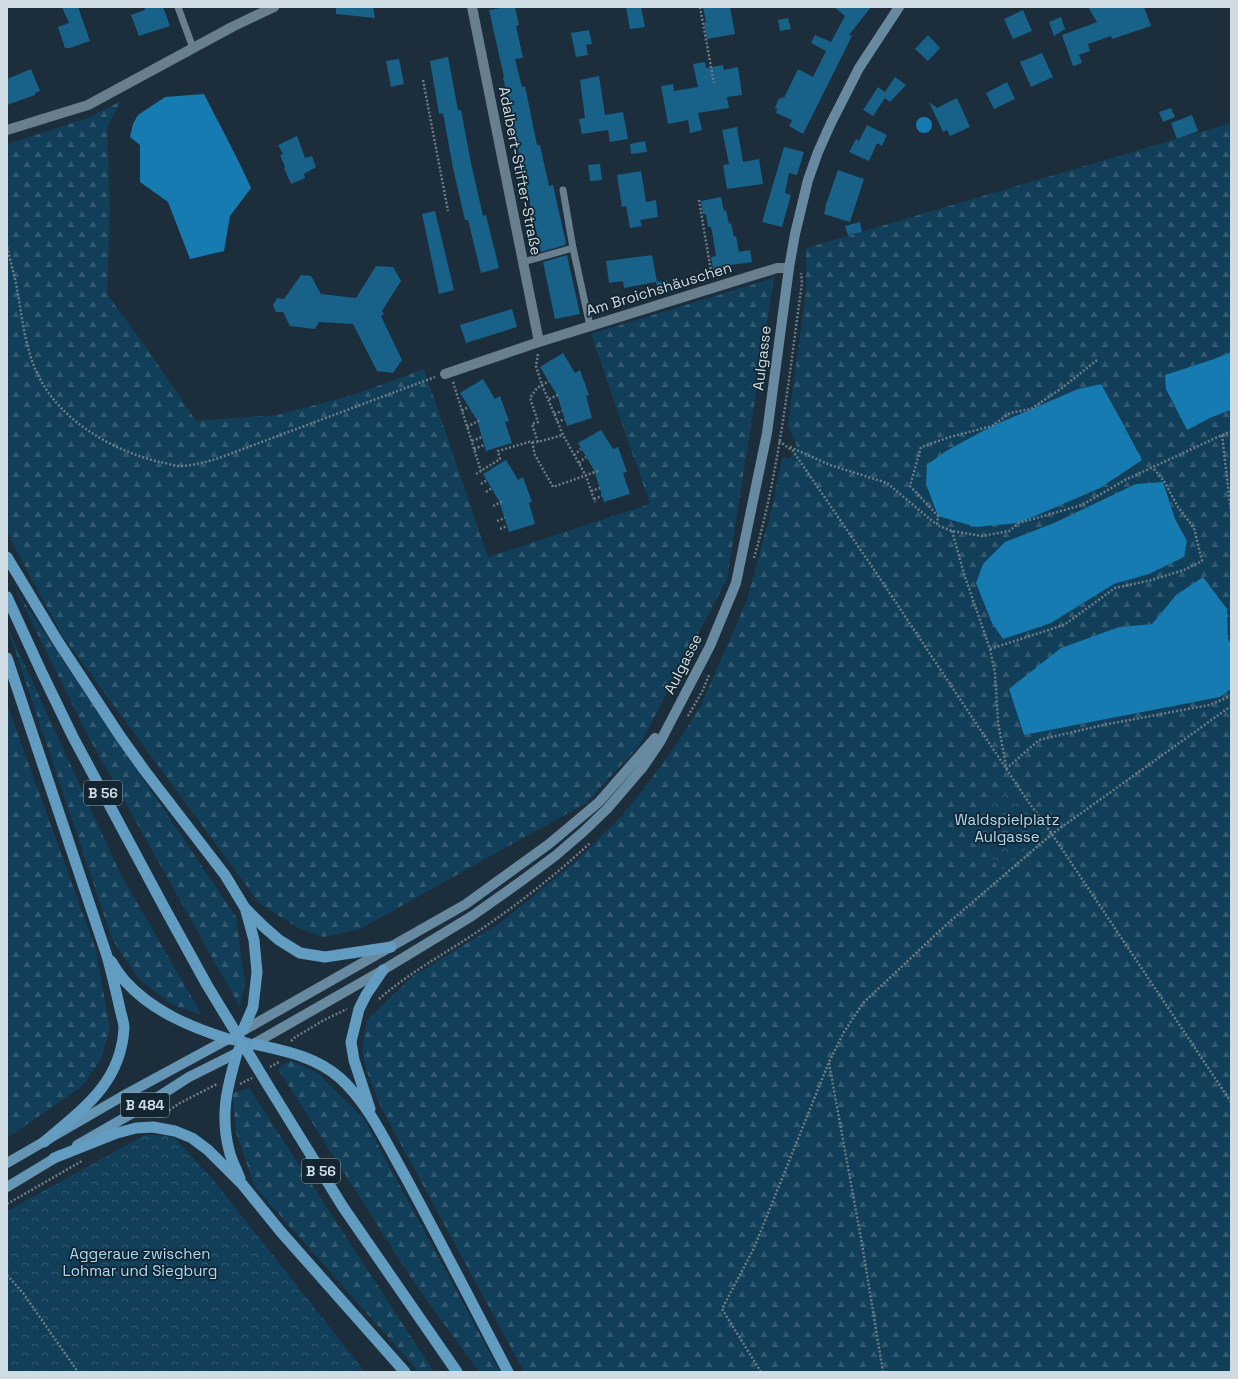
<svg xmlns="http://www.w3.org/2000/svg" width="1238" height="1379" font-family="'Space Grotesk',sans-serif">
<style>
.forest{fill:url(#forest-firs);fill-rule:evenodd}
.park{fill:url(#park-crowns)}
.water{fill:#167bb0}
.building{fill:#186189}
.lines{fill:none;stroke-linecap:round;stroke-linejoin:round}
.path{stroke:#6c7c86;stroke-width:2.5;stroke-dasharray:2 2;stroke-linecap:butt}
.service{stroke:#6a7f8d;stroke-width:7}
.minor{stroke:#6a7f8d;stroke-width:10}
.secondary{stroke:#678aa0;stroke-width:10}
.primary{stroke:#6495b4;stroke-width:10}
.trunk{stroke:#629cc1;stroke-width:11}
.labels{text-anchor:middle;stroke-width:3.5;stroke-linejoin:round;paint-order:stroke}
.shield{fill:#122530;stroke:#97a5ae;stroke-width:1}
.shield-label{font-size:14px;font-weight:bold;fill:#d0dce4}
.street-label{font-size:15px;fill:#d0dce4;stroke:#122530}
.park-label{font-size:15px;fill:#b0daf6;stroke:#122530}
</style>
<defs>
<pattern id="forest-firs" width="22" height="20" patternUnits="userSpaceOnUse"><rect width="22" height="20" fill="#113e58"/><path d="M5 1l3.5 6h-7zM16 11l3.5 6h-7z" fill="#335970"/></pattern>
<pattern id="park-crowns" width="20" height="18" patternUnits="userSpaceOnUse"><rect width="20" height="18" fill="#113e58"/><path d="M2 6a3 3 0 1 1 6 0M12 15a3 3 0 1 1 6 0" fill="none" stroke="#335970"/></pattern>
</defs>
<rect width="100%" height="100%" fill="#1c2e3b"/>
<path class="forest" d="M121,101l-14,27 3,83 -3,83 41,56 48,71 81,-6 76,-20 71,-26 64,188 162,-53 -59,-170 183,-56 -47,301 -88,167 -53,57 -226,126 -36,8 -24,-8 -40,-25 -198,-269 -55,-102v-389l81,-26z
M1231,123v229l-17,7 -49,16 22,55 23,-12 21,-8v234l-3,-5 -2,-30 -50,-14 -24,29 -33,3 -110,62 15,46 196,-38 11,-8v683h-707l-142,-263 -15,-37 -5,-22 5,-30 46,-44 87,-53 74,-60 48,-47 23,-29 34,-46 22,-36 46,-105 26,-96 9,-47 8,2 7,-12 -9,-22 18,-135v-42zM1101,384l21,38 20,38 -42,28 -108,-62 86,-37zM1163,482l12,37 12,22 -38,33 -35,10 -63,39 -46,-81 88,-36z
M16,590l220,327 9,67 -5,23 -153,-273z
M7,626l114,249 81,140 -31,-11 -32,-25 -27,-40z
M7,704l89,246 14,79 -10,32 -19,26 -74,51z
M290,1060l28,13 46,46 136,253h-21l-66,-91 -135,-212z
M249,1088l185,284h-15l-164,-185 -19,-55 -4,-39z"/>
<path class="park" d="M1012,788l32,46 -44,37 -24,-40 1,-14z
M147,1134l27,3 41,45 150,190h-358v-161z"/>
<path class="water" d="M204,94c16,32 33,62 47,94l-21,28 -6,35 -34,8 -22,-57 -28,-20v-37l-10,-8 3,-13 5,-9 27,-18z
M916 125a8 8 0 1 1 16 0a8 8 0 1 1-16 0Z
M1231,352v58l-21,8 -23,12 -21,-41 -1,-14 49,-16z
M1101,384l21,38 20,38 -42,28 -81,35 -43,4 -38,-11 -12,-32 1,-19 19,-14 46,-25 86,-37z
M1163,482l12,37 12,22 -3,16 -35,17 -35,10 -63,39 -48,16 -11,-16 -16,-40 7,-19 22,-22 51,-20 80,-38z
M1203,577l24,32 1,30 3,5v45l-11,8 -196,38 -15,-46 52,-41 58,-21 33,-3 24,-29z"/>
<path class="building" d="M62,7h16l12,34 -20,7h-5l-7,-21 11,-4z
M144,7h19l7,19 -31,10 -8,-21 14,-5z
M336,7h37l2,11 -39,-4z
M505,7h10l4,18 -3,1 7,32 -8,1 7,28 3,-1 12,59h3l9,41 4,-1 13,58 -1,2 -24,7 -18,-79 -20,-96h1l-15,-67z
M626,7h15l4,20 -15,2z
M703,7h27l5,27 -28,5 -3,-16 2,-1z
M834,7h37l-22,28 3,1 -49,98 -14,-8 3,-6 -16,-7 1,-4 -2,-1 4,-10 2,1 1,-2 2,1 14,-29 15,8 13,-26 -15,-8 4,-8 16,7 14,-26z
M1088,7h56l7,19 -39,13 -1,-3 -23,8 2,7 -11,4 3,8 -9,3 -11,-31 35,-13z
M1023,10l9,21 -19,8 -9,-20z
M1061,17l4,12 -11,7 -5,-14z
M788,18l3,11 -11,2 -2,-11z
M589,30l3,14 -6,1 2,10 -12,2 -5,-24z
M928,35l12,13 -12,13 -13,-12z
M1042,53l11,24 -22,10 -11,-25z
M448,57l10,53h3l10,53 12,53 3,-1 13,53 -18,5 -13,-53h-3l-12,-52 -10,-55 -4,1 -9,-53z
M399,59l5,25 -13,3 -5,-26z
M705,62l1,6 17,-3 1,5 14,-3 4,28 -15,2 2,11 -31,5 4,17 -12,3 -2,-13 -20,4 -7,-38 12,-2 1,7 24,-4 -5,-23z
M31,69l9,22 -5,2v2l-28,10v-26z
M599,76l6,39 18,-3 5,27 -18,3 -2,-12 -26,4 -3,-15 6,-1 -5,-38z
M895,77l11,8 -16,17 -5,-4 -12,18 -10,-6 15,-23 7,5z
M1007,82l8,17 -21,10 -8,-16z
M957,98l13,29 -20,9 -3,-6 -4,2 -14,-30 8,6z
M1171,108l4,9 -12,5 -4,-10z
M1192,115l6,16 -21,8 -6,-16z
M867,125l20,10 -5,11 -5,-3 -8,18 -20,-9 7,-13 3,2z
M737,127l6,35 16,-3 4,25 -36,5 -4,-24 6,-1 -7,-34z
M297,136l8,22 7,-2 4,11 -12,7 1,4 -14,6 -7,-16 1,-1 -5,-12 3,-1 -5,-9z
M645,141l2,11 -16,2 -1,-10z
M784,147l20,5 -7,23 -8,-2 -4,20 6,2 -9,32 -20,-5z
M600,164l2,16 -12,1 -2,-16z
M838,170l26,9 -14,43 -26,-8 2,-7h-1z
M641,171l5,31 10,-2 2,17 -18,3 2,6 -12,2 -4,-22 -4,1 -5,-32z
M721,197l3,14 2,-1 3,14 2,-1 3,14 2,-1 3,16 11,-2 2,12 -28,4 1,6 -11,2 -3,-17 5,-1 -3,-19 -2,-10h-3l-2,-13h-3l-2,-13z
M435,211l19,79 -15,4 -17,-80z
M860,222l2,10 -14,3 -3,-9z
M567,255l13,59 -25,5 -12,-57z
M652,255l5,27 10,-2 2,10 -11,4 -2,-12 -32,6 -1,-7 -14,2 -3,-22z
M376,266l17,1 8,14 -19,30 2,3 -3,2 21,44 -9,13 -16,-2 -24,-47 -34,-2 -4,7 -25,-3 -7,-14h-7l-3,-7 4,-7 7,1 17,-24 10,1 10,18 35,4z
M512,309l5,18 -51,16 -6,-18z
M563,353l12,20 5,-3 9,25 -3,1 6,22 -25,8 -10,-31 -17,-28z
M483,379l12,20 5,-3 9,25 -4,1 7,21 -26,8 -9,-31 -17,-27z
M601,430l12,19 5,-2 9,25 -4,1 7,21 -26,8 -10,-32 -16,-27z
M506,460l12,20 5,-3 9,25 -3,1 6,21 -26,8 -10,-31 -16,-27z"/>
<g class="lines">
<path class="path" d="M700,7l14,76
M423,80l25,131
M699,200l13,77
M7,247c3,12 6,24 9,36 6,31 8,65 23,94 22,44 74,74 121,85 5,1 12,3 18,4 14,0 28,-4 41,-8l216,-81
M538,354l-2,12 6,19 21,50 23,41 9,26
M1097,360l-35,28 -31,21 -21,4 -18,13 -42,11 -29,10 -11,39 28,30 -1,9 15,6 30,5 27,-5 10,-8 63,-18 43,-25 97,-45 9,-3
M453,382l28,89
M549,399l11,-5
M462,411l6,-4
M554,414l8,-3
M557,422l8,-3
M467,427l13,-7
M1222,435l9,77
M472,441l10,-4
M779,441l14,10 80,117 152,229 27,37 179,268
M532,442l3,13 18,32 45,-16
M538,442l-6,-18 6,-2 -8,-24 7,-10 12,-7
M790,447l40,18 57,18 50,42
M474,449l10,-4
M574,455l7,-6
M579,463l7,-6
M476,474l24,-15 -2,-8 31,-9h9l25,-7
M481,484l6,-4
M591,491l9,-3
M486,492l6,-4
M594,499l8,-3
M493,506l10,-5
M497,521l8,-3
M500,529l7,-3
M952,531l13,46 25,72 5,24 3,49 8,44
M754,558c26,-90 35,-183 48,-275l-1,-10
M990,649l74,-24 51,-37 37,-8 32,-10 18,-9 -8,-33 -16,-21 -14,-26 -11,-13
M688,716l15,-26 6,-15
M1006,769l33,-29 64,-15 106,-20 22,-9
M379,999c31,-27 67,-46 101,-69 38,-26 76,-55 110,-87
M291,1041l3,-3 30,-18 23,-11
M829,1063l33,181 21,128
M270,1067l9,-5
M240,1084l12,-6
M159,1117l21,-14 37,-19
M7,1204l75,-43
M7,1275l16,18 55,79
M761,1372l-39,-63 32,-61 75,-186 15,-30 19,-29 84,-79 105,-90 179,-128"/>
<path class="service" d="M178,7l15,41
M563,190l10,58 17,78
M523,262l50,-14"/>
<path class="minor" d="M472,7l67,335
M7,130l81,-25 144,-78 42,-20
M445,374l94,-32 238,-74h12"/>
<path class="secondary" d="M239,1033l227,-129 83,-60 50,-42 56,-64
M250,1046l133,-76 89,-54 48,-34 35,-26 28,-24 24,-23 36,-42 17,-25 50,-96 26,-63 31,-150 22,-165 6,-34 13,-54 10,-28 13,-29 28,-55 40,-61"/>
<path class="primary" d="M77,1145l54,-31 58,-37 48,-24 2,-5
M7,1163l114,-66 107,-58 20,4
M7,1187l53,-32"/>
<path class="trunk" d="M7,557l50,83 63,96 25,35 80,104 20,33 18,18 16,14 21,13 25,4 66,-10
M7,597l34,74 32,66 91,170 43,78 65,107 71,115 114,165
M7,658l100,298c5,18 9,35 13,53 1,6 4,13 4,19 -3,55 -41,81 -80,114
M111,961c4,7 9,14 14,20 27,30 65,46 103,58
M243,1030l10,-23 4,-35 -3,-32 -8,-29
M254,1044c30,7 61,12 86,34 29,26 46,65 65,98 35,65 69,131 103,196
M237,1053c-10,35 -17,61 -8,97 2,10 8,20 11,29
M370,1109l-16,-49 -3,-18 8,-33 7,-14 17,-25
M54,1158l63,-25 19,-5 17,-1 22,4 17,7 16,12 34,34 39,48 124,140"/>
</g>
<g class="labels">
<g class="shield">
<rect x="84" y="781" width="38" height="24" rx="3"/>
<rect x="121" y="1093" width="48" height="24" rx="3"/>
<rect x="302" y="1159" width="38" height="24" rx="3"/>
</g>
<g class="shield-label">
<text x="103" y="798">B 56</text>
<text x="145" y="1110">B 484</text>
<text x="321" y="1176">B 56</text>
</g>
<g class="street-label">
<text transform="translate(520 171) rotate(79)" y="5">Adalbert-Stifter-Straße</text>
<text transform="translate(659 289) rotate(-17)" y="5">Am Broichshäuschen</text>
<text transform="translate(762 358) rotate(-83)" y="5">Aulgasse</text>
<text transform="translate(683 664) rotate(-63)" y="5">Aulgasse</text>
</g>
<g class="park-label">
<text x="1007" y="825">Waldspielplatz<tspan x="1007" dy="17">Aulgasse</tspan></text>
<text x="140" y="1259">Aggeraue zwischen<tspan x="140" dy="17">Lohmar und Siegburg</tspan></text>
</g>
</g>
<rect width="1238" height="1379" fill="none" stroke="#d0dce4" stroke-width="16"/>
</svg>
